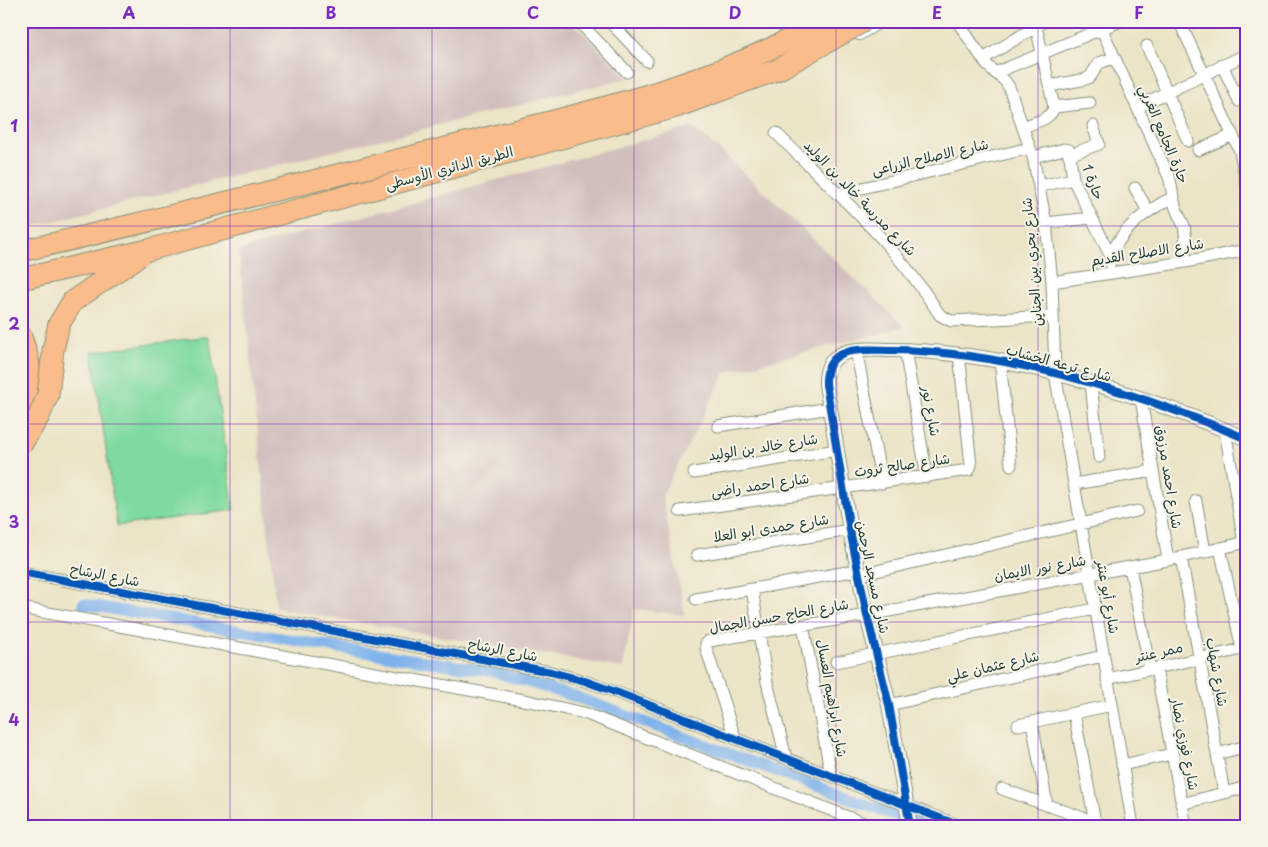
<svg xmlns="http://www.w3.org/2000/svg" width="1268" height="847" font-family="'Playpen Sans','Playpen Sans Arabic',sans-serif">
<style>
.industrial{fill:#d1bfbd}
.green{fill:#7fdaa1;stroke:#4f8c6a}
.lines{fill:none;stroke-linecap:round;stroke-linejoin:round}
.canal{stroke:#7db1eb;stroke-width:11}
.minor-casing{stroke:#85907d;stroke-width:13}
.tertiary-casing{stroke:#85907d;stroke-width:16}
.motorway-casing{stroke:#85907d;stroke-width:23}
.minor{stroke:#fff;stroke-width:11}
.tertiary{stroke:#fff;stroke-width:14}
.motorway{stroke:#f9bc8a;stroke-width:21}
.motorway-bridge-casing{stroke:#85907d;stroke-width:23;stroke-linecap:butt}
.motorway-bridge{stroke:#f9bc8a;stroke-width:21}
.cycleway-casing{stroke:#f7f3e8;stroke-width:11}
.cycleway{stroke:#0057b8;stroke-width:8}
.grid{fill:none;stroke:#7b2cbf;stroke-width:1;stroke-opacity:0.55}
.labels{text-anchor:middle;stroke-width:4;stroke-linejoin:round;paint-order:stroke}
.street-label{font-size:14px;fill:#1f3d34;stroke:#f7f3e8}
.neatline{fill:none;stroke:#7b2cbf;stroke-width:2}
.grid-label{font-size:16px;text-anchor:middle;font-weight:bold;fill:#7b2cbf}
</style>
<rect width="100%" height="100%" fill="#f7f3e8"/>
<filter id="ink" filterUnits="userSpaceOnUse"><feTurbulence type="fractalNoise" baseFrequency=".02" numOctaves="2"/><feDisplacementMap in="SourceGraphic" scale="10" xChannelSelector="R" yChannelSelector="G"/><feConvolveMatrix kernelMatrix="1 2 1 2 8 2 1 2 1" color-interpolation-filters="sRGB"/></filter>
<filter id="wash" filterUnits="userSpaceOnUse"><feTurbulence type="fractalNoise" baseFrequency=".0096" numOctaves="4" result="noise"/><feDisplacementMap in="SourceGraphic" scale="20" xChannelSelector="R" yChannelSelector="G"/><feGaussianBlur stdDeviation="1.12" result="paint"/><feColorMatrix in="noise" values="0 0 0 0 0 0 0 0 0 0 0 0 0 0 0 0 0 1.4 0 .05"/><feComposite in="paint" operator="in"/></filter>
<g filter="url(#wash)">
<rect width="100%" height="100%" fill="#ebe4c6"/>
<path class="industrial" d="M21,21h550l57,57 -607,151z
M692,127l28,23 185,177 -179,45 -64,123 23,120 -51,-6 -11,59 -347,-60 -37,-358z"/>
<path class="green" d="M209,336l25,174 -117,16 -25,-174z"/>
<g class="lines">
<path class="canal" d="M83,604l250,43 162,25 84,26 345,128"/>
</g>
</g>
<g filter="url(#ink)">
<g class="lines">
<defs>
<path id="minor" d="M578,21l49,51
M609,21l38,40
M957,21l30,44 18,16 4,6 24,70 13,66 6,59 3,91 78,453
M1098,21l71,156c3,9 3,19 6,28 2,8 6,14 9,21 3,12 1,24 1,36
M1181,25l59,126 7,35
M1147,46l41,95
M983,59l62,-38
M1222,65l17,36
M995,73l126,-52
M1050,86l36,-7 4,-2 9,-14 15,-5
M1054,107l36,-4
M1137,107l110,-53
M1023,127c11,-5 28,-7 31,-20l-18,-81
M776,133c38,38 78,74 114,115 18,21 35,44 50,67l11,6 102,-5
M1198,150l35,-15
M1069,155l30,-11 -6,-18
M1033,157l31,-8 5,1 4,29 38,78
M1040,186l33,-7
M1135,188l13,23
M837,194l193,-46
M1046,223l45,-5
M1110,263c5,-31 38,-54 64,-66
M1052,282l133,-20 62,-12
M856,350l26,133
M905,350l22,127
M1000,360l11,105
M1091,384l8,73
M1141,399l27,161
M718,426l112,-18
M1225,430l19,113
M694,473l143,-23
M1074,484l79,-13
M1196,501l9,51
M680,511l289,-41 2,-5 -12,-111
M1220,548l22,101
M697,555l153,-25
M1181,557l43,236
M1130,567l20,103
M21,572l530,100 34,9 33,12 342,133
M859,575l278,-64
M752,589l15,93 19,76
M696,599l162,-29
M21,608l508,93 55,12 287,113
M803,625l28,150
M836,662l259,-53
M1156,669l30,157
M1107,679l140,-31
M889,705l214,-49
M1074,713l21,109
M1032,722l15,83
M1018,725l94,-20
M735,738l-29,-90v-4l3,-3 158,-26 301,-55 79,-18
M1217,754l30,-8
M1122,765l50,-11
M1002,789l104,37
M1181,804l66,-17"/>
<path id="tertiary" d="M1242,21l5,5
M859,33l20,-12
M910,826l-21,-121 -22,-90 -17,-85 -24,-146c-1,-41 38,-34 66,-34 119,1 246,43 355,89"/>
<path id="motorway" d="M21,337c9,23 14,46 0,69"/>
</defs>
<use href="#minor" class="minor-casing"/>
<use href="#tertiary" class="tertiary-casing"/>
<use href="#motorway" class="motorway-casing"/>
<use href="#minor" class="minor"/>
<use href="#tertiary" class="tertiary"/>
<use href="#motorway" class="motorway"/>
<defs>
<path id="motorway-bridge" d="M21,251c145,-33 289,-69 433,-105 126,-32 257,-59 369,-125
M21,279l127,-29 528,-143 103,-38 85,-48
M21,445l18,-29 9,-21 5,-45 6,-26 14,-23 66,-45"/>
</defs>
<use href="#motorway-bridge" class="motorway-bridge-casing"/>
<use href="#motorway-bridge" class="motorway-bridge"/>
<defs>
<path id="cycleway" d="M21,572l530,100 34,9 33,12 342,133
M910,826l-21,-121 -22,-90 -17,-85 -24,-146c-1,-41 38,-34 66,-34 119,1 246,43 355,89"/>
</defs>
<use href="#cycleway" class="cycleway-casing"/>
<use href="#cycleway" class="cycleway"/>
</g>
</g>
<path class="grid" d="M230,21v805M432,21v805M634,21v805M836,21v805M1038,21v805M21,226h1226M21,424h1226M21,622h1226"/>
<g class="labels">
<g class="street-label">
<text transform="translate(1164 134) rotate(67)" y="5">حارة الجامع الغربي</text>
<text transform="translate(930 157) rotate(-13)" y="5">شارع الاصلاح الزراعى</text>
<text transform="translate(449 168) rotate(-15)" y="5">الطريق الدائري الأوسطى</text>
<text transform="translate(1093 182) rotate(69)" y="5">حارة 1</text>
<text transform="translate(860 198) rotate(46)" y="5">شارع مدرسة خالد بن الوليد</text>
<text transform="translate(1147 252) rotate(-9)" y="5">شارع الاصلاح القديم</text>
<text transform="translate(1032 262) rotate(-95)" y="5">شارع بحري بين الجناين</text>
<text transform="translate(1059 363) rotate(15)" y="5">شارع ترعه الخشاب</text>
<text transform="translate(931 411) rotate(80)" y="5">شارع نور</text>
<text transform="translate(763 447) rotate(-9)" y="5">شارع خالد بن الوليد</text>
<text transform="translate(902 465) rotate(-8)" y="5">شارع صالح ثروت</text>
<text transform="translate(1169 477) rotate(81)" y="5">شارع احمد مرزوق</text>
<text transform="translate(760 485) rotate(-8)" y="5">شارع احمد راضى</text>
<text transform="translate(771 528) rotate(-9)" y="5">شارع حمدى ابو العلا</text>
<text transform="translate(1040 568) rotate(-10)" y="5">شارع نور الايمان</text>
<text transform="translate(105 575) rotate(11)" y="5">شارع الرشاح</text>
<text transform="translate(873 577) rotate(78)" y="5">شارع مسجد الرحمن</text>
<text transform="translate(1108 597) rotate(80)" y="5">شارع أبو عنتر</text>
<text transform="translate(779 616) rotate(-10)" y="5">شارع الحاج حسن الجمال</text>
<text transform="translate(503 650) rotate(11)" y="5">شارع الرشاح</text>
<text transform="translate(1159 652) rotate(-13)" y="5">ممر عنتر</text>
<text transform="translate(993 666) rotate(-13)" y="5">شارع عثمان علي</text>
<text transform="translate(1217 672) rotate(80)" y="5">شارع شهاب</text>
<text transform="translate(832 698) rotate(80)" y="5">شارع ابراهيم العسال</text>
<text transform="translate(1185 744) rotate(79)" y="5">شارع فوزي نصار</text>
</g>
</g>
<rect width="1268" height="847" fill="none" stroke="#f7f3e8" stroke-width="55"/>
<rect x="28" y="28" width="1212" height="792" class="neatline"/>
<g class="grid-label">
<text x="129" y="19">A</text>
<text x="331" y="19">B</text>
<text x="533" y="19">C</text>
<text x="735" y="19">D</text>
<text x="937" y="19">E</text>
<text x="1139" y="19">F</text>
<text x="14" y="132">1</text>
<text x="14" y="330">2</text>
<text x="14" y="528">3</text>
<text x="14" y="726">4</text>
</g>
</svg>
